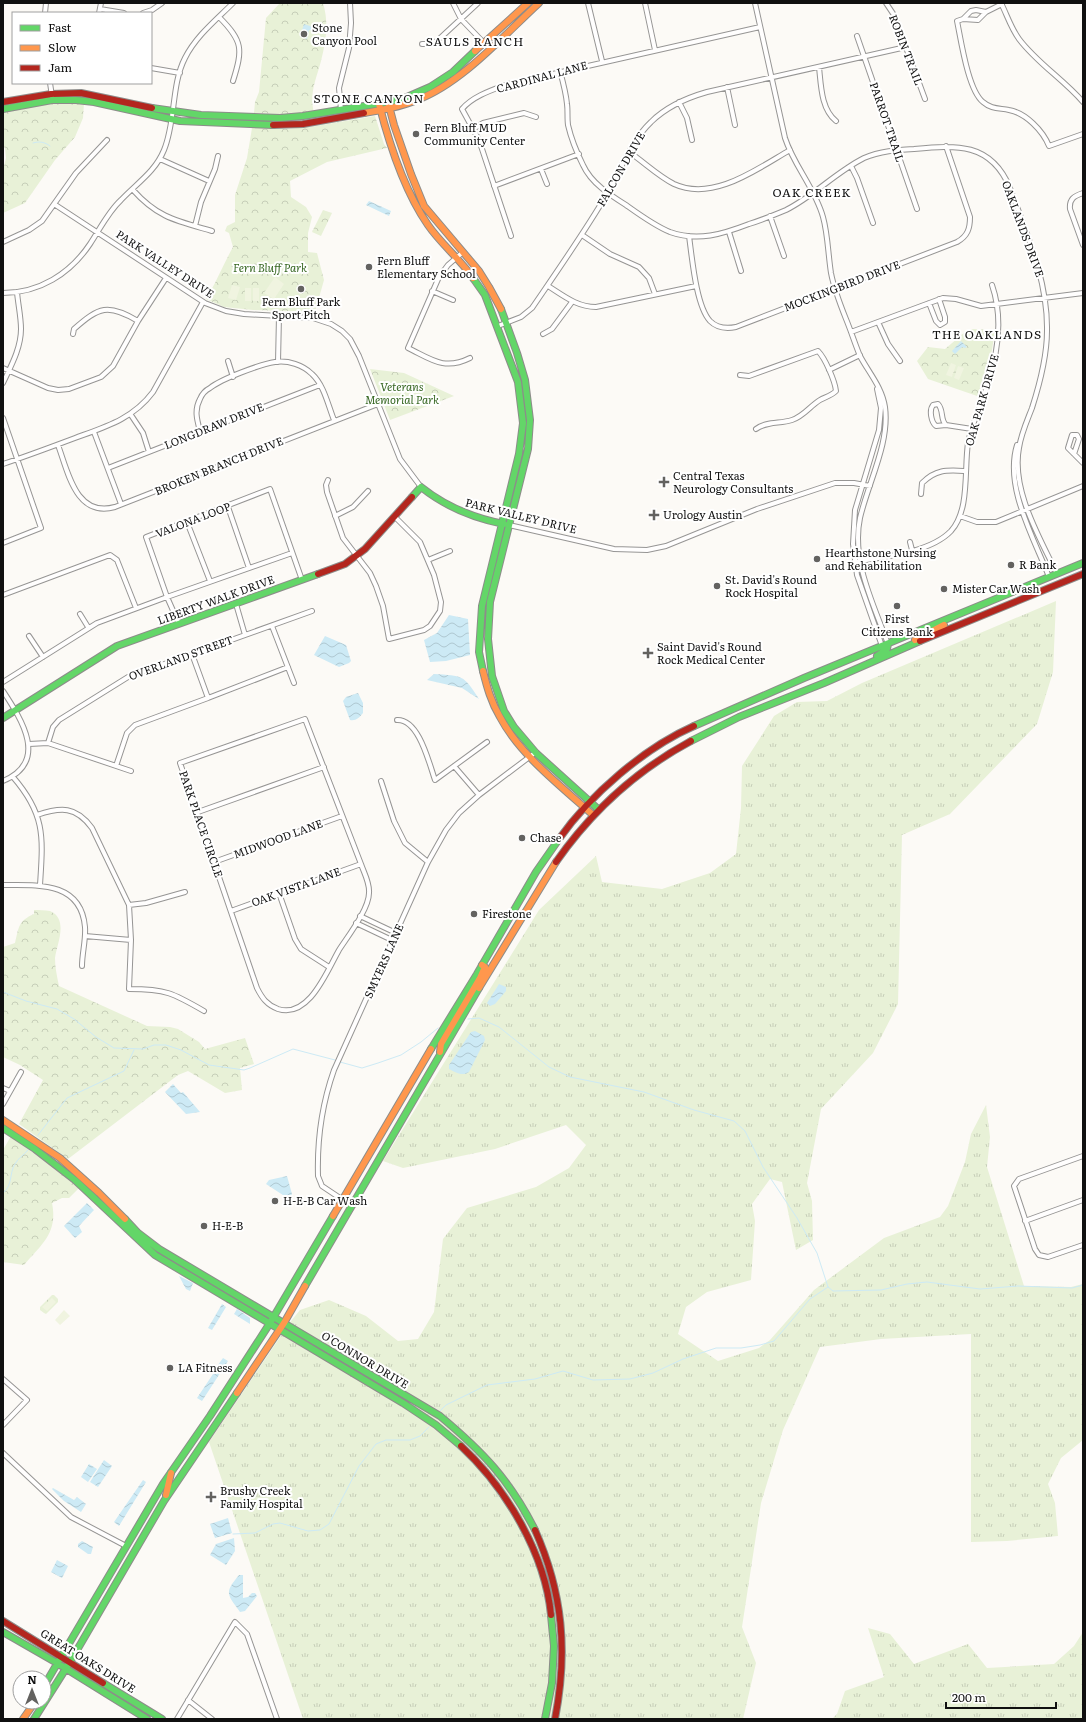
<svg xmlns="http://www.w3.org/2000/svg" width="1086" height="1722" font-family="Literata,serif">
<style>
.grass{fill:url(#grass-tufts)}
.park{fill:url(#park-crowns)}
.pitch{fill:#f0f4e0}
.water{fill:url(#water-waves)}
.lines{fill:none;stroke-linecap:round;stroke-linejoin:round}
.stream{stroke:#cdeaf5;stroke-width:1}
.street-casing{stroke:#969594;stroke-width:6}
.fast-casing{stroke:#8d8c8a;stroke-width:8}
.slow-casing{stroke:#8d8c8a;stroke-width:8}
.jam-casing{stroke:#8d8c8a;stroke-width:8}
.street{stroke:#fffefe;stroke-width:4}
.fast{stroke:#63d668;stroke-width:6}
.slow{stroke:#ff974d;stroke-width:6}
.jam{stroke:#b3261e;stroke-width:6}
.poi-dot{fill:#636260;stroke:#fff;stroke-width:1.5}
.labels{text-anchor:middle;stroke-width:4;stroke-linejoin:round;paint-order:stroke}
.poi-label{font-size:11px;fill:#101010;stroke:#fff;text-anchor:start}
.street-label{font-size:11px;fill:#101010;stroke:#fff}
.park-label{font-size:11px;font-style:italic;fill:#356621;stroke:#fff}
.neighbourhood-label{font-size:12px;letter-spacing:1px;fill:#101010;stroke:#fff}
</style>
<defs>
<pattern id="grass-tufts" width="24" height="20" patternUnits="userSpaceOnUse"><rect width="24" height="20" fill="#e8f1d7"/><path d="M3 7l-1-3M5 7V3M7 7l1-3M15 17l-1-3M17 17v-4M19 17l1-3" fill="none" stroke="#c6ceb8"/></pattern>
<pattern id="park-crowns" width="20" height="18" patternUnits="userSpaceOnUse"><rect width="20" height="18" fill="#e8f1d7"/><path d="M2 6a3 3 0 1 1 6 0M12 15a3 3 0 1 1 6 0" fill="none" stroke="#c6ceb8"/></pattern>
<pattern id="water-waves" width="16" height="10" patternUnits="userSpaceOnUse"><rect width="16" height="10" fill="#cdeaf5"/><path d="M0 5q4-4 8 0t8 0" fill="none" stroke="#afc8d1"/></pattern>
</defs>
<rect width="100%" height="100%" fill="#fcfaf6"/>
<path class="grass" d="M1056,601l-3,71 -16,52 -87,90 -48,21 -4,169 -25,49 -52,56 -14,74 5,18 1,39 -17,10 -14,-68 -12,-3 -18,25 3,17 -4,59 -44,12 -21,15 -8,27 40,27 41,-13 11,-8 44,-50 70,-52 56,-21 8,-11 17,-44 6,-28 15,-29 4,32 -3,30 37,119 47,1 12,-3v156l-22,18 -13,26 7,19 3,33 -51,5 -36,1v-208l-90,5 -61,8 -37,83 -22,73 -19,124 14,36 -13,56h-440l-94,-277 82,-121 9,-11 29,-10 37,16 32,25 20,-2 16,-27 9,-73 24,-31 69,-21 33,-19 17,-23 -20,-20 -71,24 -92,19 -20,-7 156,-251 57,-54 6,26 60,7 48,-16 26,-19 5,-46 1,-42 32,-50 23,-14 30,-1 35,-18z
M868,1628l22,6 24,30 54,-20 19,24 67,-4 20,-18 9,-14v87h-251l5,-5 8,-23 39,-14z"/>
<path class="park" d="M280,3h43c6,20 3,38 -2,58 -5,19 -12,32 -7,52l-18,2 -42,-2 1,-11 4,-10 7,-74z
M57,103h27l-1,15 -8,19 -20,23 -30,43 -22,10v-43l3,-12 -1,-10 -2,-2v-35z
M375,116l9,28 3,4 -60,14 -37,19 1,16 15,10 6,10 -4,16v19l9,1 7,27 -9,32 -62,-2 -29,-3 -18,-8c11,-18 17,-34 27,-52l-4,-14 -4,-2 2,-5 8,-4v-27l12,-37 5,-30 35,1 23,-2z
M323,210l9,3 -11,23 -9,-4z
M972,329l23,1 -6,39 -9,28 -52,-18 -11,-18 11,-14 17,2 20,-17z
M370,369l34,4 50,23 -64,24z
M34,910c5,0 11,0 16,1 19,8 7,33 5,47 0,9 2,19 4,28l88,40 23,1 8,2 21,13 6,7 40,-11 9,26 -14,4 2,22 -17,3 -37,-22 -10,4 -110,84 -49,-35 24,-44 -23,-15 -17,-8v-110l12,-4c4,-16 3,-22 19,-29z
M11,1136l36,27 32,25 -10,10h-7l-10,5c6,30 -10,41 -28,62l-21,-3v-112z
M52,1295h2l4,4v3l-12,12 -2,-1 -4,-3v-3z"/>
<path class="pitch" d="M275,277l9,7 -10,15 -10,-6z
M232,285l8,2 -4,13 -8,-2z
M245,288h6v13h-6z
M253,288h6v13h-6z
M951,363l5,2 -4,12 -6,-2z
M958,366l6,2 -5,12 -5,-2z
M52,1298l4,4 -9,9 -5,-4z
M64,1310l6,6 -10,9 -5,-5z"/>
<path class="water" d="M304,24l12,4 -1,3 -6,-1 -2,9 -7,-3z
M369,201l22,10 -2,5 -23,-11z
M961,341l6,6 -2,1 -3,-1 -7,7 -3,-3z
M449,615l19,4 2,36 -24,6 -16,1 -6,-22 13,-7z
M325,636l21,9 5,16 -2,2 -10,4 -25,-12z
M434,674c29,2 29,0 45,25l-17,-11 -35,-8z
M358,693l5,10v10c-4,5 -7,8 -13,7l-7,-19 3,-4z
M499,984l7,3v4l-11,13 -5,2 -3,-3z
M475,1031l9,5 1,4 -16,32c-7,5 -14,0 -20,-3v-4l22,-33z
M173,1084l8,9 2,-1 17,20 -14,2 -21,-22z
M287,1176l5,18 -3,5 -23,-15 3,-4z
M87,1203l7,7 -15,16 3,6 -7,6 -11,-12z
M179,1276l14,7 -3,8 -4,-2z
M222,1304l4,3 -14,23 -4,-2z
M237,1309l13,9v6l-16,-10z
M223,1358l5,3 -26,40 -5,-3 16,-24 -2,-2 4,-3z
M104,1460l8,6 -14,21 -8,-5z
M89,1464l8,5 -9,13 -7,-5z
M143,1480l3,2 -27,44 -5,-4z
M53,1488l21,12 3,-3 9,7 -5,8 -17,-11 -12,-12z
M228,1518l4,15 -17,5 -5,-14z
M234,1538l1,13 -9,14 -16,-10 6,-11z
M82,1541l11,6 -2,7h-3l-10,-7v-3z
M57,1560l11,6 -6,12 -11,-6z
M239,1575h4v23l5,-1 4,-4h3l2,3 -12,15 -5,1c-13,-18 -16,-19 -1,-37z"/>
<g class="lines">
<path class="stream" d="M33,143c6,-2 12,-1 17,3
M3,992l23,9 31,8 17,10 22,18 18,11 29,1 11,-4h12l15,5 28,15 35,5 6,-2 43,-19 42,11
M468,1019l11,-1 20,9 50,40 21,10 74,15 50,18 40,11 11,10 18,36 34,51 20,35 11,34 5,4 48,-1 26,-6 20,-2 53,7 38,-3 54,2 11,-3
M340,1062l22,6 16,-5 23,-8 20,-13 17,-14
M38,1135l29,-37 57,-27 10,-21
M3,1193c10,-7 6,-20 12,-29 3,-6 9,-9 13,-14
M440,1411l6,-6 41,-20 48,-6 28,-8 30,9 37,-1 23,-6 30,-14 33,-11h25l19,-3 14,-4 36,-42 18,-12
M233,1534l22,-1 18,-9 7,-1 28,8 12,-1 9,-6 30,-58 17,-22 10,-4h24l10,-4 9,-9"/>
<defs>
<path id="street" d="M453,3l8,16 24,25
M588,3l14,58
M645,3l10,47
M755,3l30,135c9,28 30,50 38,79 5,18 5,37 8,56 3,16 9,31 15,46 5,12 9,25 14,37 9,17 22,31 25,51 5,36 -17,76 -25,111 -9,43 14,87 28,126
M886,3l8,12 31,84
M1001,3c6,12 10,25 18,36 18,24 44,40 64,63
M100,9l24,4
M976,10l10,2 -8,8 -15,-1 8,-8z
M986,12l16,-8
M45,13l1,-10
M99,13l2,-10
M143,13l9,-3 10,-7
M219,17c24,24 24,32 14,64
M963,19l-6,2c4,19 11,69 26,81 8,7 16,6 26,8 17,3 34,21 40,36l34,-12
M857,36l60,173
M422,44h7l8,-3 41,-38
M819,67c2,18 2,42 17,54
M151,68l29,5
M560,71c3,11 6,22 7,33 1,7 0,14 1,21 3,13 9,28 15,40 8,18 27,30 43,40 14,10 29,21 44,27 28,10 53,2 79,-8 13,-4 25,-9 37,-14 28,-14 50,-38 78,-52 16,-7 33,-8 50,-9 42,-4 77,-7 96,39 17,46 38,93 37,143 0,26 -7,52 -15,77 -5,13 -11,26 -13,40 -8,42 21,90 38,126
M50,83l2,13
M727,87l8,38
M679,102l8,16 5,22
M341,110l-2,-22 10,-40 2,-25 -1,-20
M473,129l10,-6 41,-10 12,4
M629,152c15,10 29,24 45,32 39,18 83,-15 116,-34
M160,159l49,22
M851,166l6,12 16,45
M541,169l6,15
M494,186l85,-32
M133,190c25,28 44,31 79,41
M1083,193c-9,3 -14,6 -13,16l13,36
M54,204l151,99 21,8 18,3 69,4 18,6 11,7 8,8 9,17 41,103 21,28
M770,216l14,40
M195,226l6,-24 14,-33 3,-13
M729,232l12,39
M582,235l28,19 29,13 10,11 6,16
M511,236l-32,-96 -17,-31c11,-13 30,-19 46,-25l252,-57
M689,236c3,21 7,70 21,85 7,7 16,8 26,6l221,-85c11,-6 13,-14 13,-25l-24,-71
M3,242l26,-12 13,-9 34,-48 31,-33
M463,252l-15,13 -9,12 -31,71c23,11 36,23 62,10
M548,286c16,10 29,21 48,21l100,-21
M432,291l21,9
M3,293c36,0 67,-19 87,-49 10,-15 18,-32 31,-44 16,-17 34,-28 43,-50 12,-29 7,-65 21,-92 11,-22 31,-38 48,-55
M929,303l7,18 4,4 5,-3v-5l-6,-18
M878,322l10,22 12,17
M498,326l23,-9 11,-9c26,-38 52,-75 75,-114 14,-25 24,-53 44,-72 16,-16 35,-24 56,-30l199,-45
M851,332l92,-34 13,1 25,7 102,-13
M73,334l1,-5c25,-22 34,-26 64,-8
M543,334l9,-5 20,-27
M228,361l5,16
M278,362l1,-46
M3,368l45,20 10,2 11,-1 32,-12 12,-11 25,-45 28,-43
M829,370l31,-15
M740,375l9,1 69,-25c7,7 17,30 18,40 -5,5 -11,6 -16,9 -10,6 -16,16 -28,20 -12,4 -25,1 -36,9
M3,383c8,-17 18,-35 18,-54 0,-12 -3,-25 -4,-37
M877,389l4,19 -2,22 -24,80 -2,34 4,31 25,71
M131,415l12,18 6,19
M3,418l38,110 -38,15
M946,425l-10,1c-5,-4 -7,-16 -3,-21l5,-1c6,6 2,16 8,21l26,4
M200,431c-3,-11 -6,-21 0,-32 2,-5 6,-9 10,-11 11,-9 51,-24 65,-26 13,-2 28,3 37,12 12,11 16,31 22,46
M94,432l27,72
M58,445c10,27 18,73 57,62l263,-103
M1017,445c-13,42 17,93 32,132
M1074,454l5,-15 -2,-4h-5l-4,13 15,15
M3,464c24,-8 48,-17 72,-26 30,-11 58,-19 78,-46l50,-90
M108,468l212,-83
M328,480l-2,5 1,7 16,46 27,35 6,13 7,20 6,33 35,-9 6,-4 10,-15 1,-9 -7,-27 -14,-33 -26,-26
M921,494l1,-11c14,-14 25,-13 43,-12
M228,507l21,61
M335,516l18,-9 15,-16
M960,516l17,6h19l87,-36
M187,522l23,59
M509,525l105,24 33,1 19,-4 91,-37 78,-26h19l16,3
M910,542l2,8
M292,553l-125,44 -21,-60 124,-48 32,91
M428,560l22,-9
M854,562c29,-5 76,-9 97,-31 19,-21 13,-61 17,-88 4,-20 13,-38 19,-57 11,-32 16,-69 5,-101
M3,595l107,-40 7,5 19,48
M236,604l9,31
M80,614l8,13
M272,626l22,57
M29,636l14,21
M3,682l94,-59 70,-26 12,27
M3,691c19,29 46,71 0,90
M208,698l80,-31
M305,719l56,145c3,9 9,19 8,29 0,16 -21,43 -30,57 -12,21 -30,69 -61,59 -11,-4 -16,-11 -21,-21l-77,-225z
M397,720c22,-1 32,43 38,60l52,-38
M48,743l5,-16 6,-7 69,-43 184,-66
M29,744l19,-1 83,28
M116,766l11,-33 8,-8 73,-27 -16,-44
M454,766l25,29
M13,777c33,38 30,61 27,108
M381,781l13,40 11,22 23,19
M198,812l126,-45
M37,815c24,-8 39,-9 55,13l37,77 2,35 -2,49c37,0 44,4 75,22
M214,862l128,-46
M3,885c34,0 78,-4 82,42 1,13 -3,26 -3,39
M279,893l16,46 6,10 28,18
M129,905l17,-2 39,-11
M231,911l130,-47
M360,916l36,17
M356,923l38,18
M85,936l46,4
M3,1088l7,3
M3,1104l18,-32
M1083,1156l-64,23 -5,7 21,63 4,6 9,2 35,-12
M343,1200l-21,-14 -4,-10c-1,-35 4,-72 16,-106l94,-208 18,-32 13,-17 20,-18 57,-43
M1025,1221l58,-21
M3,1379l24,21 -24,25
M3,1453l68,64 55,29
M188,1700l24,19
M177,1719l58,-97 12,12 30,85"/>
<path id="fast" d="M152,108l49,7 79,3 23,-2 85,-14 19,-5 23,-10 23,-15 22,-21
M3,109l49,-9h24l18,2 86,19 93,4
M473,278l12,17 33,87 5,41 -4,31 -37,152 -3,46 4,19
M501,309l16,44 8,27 5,40 -2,29 -38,153 -2,37 4,37 12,35 10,16 22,26 62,56
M412,497l9,-10c25,20 52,31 83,37
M877,656l10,-7 1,-5
M3,718l114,-72 201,-72
M694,726l110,-48 279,-115
M691,741l48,-24 85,-34 96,-42
M431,1049l46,-75 59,-102 23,-33
M3,1128l32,21 40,31 80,75 248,148 33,22 25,21
M125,1219l13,14 21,16 281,167c43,36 69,63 95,114
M305,1286l174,-298
M3,1632l54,31 90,56
M103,1683l59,36
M44,1686l119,-202 47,-68 60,-93 63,-107
M34,1719l36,-57 94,-161 73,-108
M545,1719l7,-36 2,-37 -3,-31"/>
<path id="slow" d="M475,51l53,-48
M388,102l6,23 17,49 13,32 55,65 10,16 12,22
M379,104c10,39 26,88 49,121 13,19 32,34 45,53
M364,113c18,-3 36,-6 53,-13 45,-17 87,-65 122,-97
M915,640l29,-15
M483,671c4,16 8,31 17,46 20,38 61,69 93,98
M479,988l77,-126
M440,1052l1,-8 39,-66 5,-11 -3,-2
M3,1120l57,38 39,35 26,26
M333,1216l98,-167
M237,1393l47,-70 21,-37
M166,1495l5,-22
M23,1719l12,-17"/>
<path id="jam" d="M3,102l48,-8 30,-1 71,15
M273,125l30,-1 61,-11
M318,574l27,-10 20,-15 47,-52
M920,641l163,-67
M559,839c31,-44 85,-91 135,-113
M556,862c35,-50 81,-92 135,-121
M461,1446c45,42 84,107 90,169
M535,1530c28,63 33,122 20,189
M3,1621l100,62"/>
</defs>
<use href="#street" class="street-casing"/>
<use href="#fast" class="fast-casing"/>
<use href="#slow" class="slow-casing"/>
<use href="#jam" class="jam-casing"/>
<use href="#street" class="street"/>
<use href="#fast" class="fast"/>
<use href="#slow" class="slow"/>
<use href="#jam" class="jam"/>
</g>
<g class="poi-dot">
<circle cx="304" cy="34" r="4"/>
<circle cx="416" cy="134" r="4"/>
<circle cx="369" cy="267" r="4"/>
<circle cx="301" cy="289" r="4"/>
<path d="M662 476h4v4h4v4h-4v4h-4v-4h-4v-4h4z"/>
<path d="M652 509h4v4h4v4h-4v4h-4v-4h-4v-4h4z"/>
<circle cx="817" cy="559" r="4"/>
<circle cx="1011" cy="565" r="4"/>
<circle cx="717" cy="586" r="4"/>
<circle cx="944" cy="589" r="4"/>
<circle cx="897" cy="606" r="4"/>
<path d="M646 647h4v4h4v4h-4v4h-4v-4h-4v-4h4z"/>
<circle cx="522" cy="838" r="4"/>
<circle cx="474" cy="914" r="4"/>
<circle cx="275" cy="1201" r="4"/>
<circle cx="204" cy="1226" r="4"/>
<circle cx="170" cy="1368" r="4"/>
<path d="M209 1491h4v4h4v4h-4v4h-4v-4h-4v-4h4z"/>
</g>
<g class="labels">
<g class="poi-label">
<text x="312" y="32">Stone<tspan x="312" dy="13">Canyon Pool</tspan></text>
<text x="424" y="132">Fern Bluff MUD<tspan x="424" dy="13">Community Center</tspan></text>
<text x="377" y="265">Fern Bluff<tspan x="377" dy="13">Elementary School</tspan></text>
<text x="301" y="306" text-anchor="middle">Fern Bluff Park<tspan x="301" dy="13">Sport Pitch</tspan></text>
<text x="673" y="480">Central Texas<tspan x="673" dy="13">Neurology Consultants</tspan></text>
<text x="663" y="519">Urology Austin</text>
<text x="825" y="557">Hearthstone Nursing<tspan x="825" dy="13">and Rehabilitation</tspan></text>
<text x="1019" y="569">R Bank</text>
<text x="725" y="584">St. David's Round<tspan x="725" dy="13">Rock Hospital</tspan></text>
<text x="952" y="593">Mister Car Wash</text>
<text x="897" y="623" text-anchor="middle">First<tspan x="897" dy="13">Citizens Bank</tspan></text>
<text x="657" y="651">Saint David's Round<tspan x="657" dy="13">Rock Medical Center</tspan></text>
<text x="530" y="842">Chase</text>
<text x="482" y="918">Firestone</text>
<text x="283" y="1205">H-E-B Car Wash</text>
<text x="212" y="1230">H-E-B</text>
<text x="178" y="1372">LA Fitness</text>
<text x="220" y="1495">Brushy Creek<tspan x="220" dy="13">Family Hospital</tspan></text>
</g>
<g class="street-label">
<text transform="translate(906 50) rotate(69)" y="4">ROBIN TRAIL</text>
<text transform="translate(542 77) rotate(-15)" y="4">CARDINAL LANE</text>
<text transform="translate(887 122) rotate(71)" y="4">PARROT TRAIL</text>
<text transform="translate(621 169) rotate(-60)" y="4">FALCON DRIVE</text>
<text transform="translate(1023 229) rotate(70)" y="4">OAKLANDS DRIVE</text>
<text transform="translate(165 264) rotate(33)" y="4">PARK VALLEY DRIVE</text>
<text transform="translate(842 286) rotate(-21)" y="4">MOCKINGBIRD DRIVE</text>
<text transform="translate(982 400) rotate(-74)" y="4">OAK PARK DRIVE</text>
<text transform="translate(214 426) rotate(-22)" y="4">LONGDRAW DRIVE</text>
<text transform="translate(219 466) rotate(-22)" y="4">BROKEN BRANCH DRIVE</text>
<text transform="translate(521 516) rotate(14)" y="4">PARK VALLEY DRIVE</text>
<text transform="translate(193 520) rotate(-21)" y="4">VALONA LOOP</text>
<text transform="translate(216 600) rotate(-20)" y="4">LIBERTY WALK DRIVE</text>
<text transform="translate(181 658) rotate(-20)" y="4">OVERLAND STREET</text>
<text transform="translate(201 824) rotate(71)" y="4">PARK PLACE CIRCLE</text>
<text transform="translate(278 839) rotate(-20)" y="4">MIDWOOD LANE</text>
<text transform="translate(296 887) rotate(-20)" y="4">OAK VISTA LANE</text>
<text transform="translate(384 961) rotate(-66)" y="4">SMYERS LANE</text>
<text transform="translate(365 1360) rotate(31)" y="4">O'CONNOR DRIVE</text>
<text transform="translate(88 1661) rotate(32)" y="4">GREAT OAKS DRIVE</text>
</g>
<g class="park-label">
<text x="270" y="272">Fern Bluff Park</text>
<text x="402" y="391">Veterans<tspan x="402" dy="13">Memorial Park</tspan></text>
</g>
<g class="neighbourhood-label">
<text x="475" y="46">SAULS RANCH</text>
<text x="369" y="103">STONE CANYON</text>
<text x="812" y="197">OAK CREEK</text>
<text x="987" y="339">THE OAKLANDS</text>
</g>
</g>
<rect width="1086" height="1722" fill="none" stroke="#101010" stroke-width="8"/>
<rect x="12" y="12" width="140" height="72" fill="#ffffff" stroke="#9f9f9f"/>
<rect x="20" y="25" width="20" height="6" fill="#63d668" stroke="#9f9f9f"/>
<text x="48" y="32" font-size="12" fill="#101010">Fast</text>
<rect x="20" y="45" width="20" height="6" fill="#ff974d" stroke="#9f9f9f"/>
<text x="48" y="52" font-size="12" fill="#101010">Slow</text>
<rect x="20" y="65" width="20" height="6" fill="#b3261e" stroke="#9f9f9f"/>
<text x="48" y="72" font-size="12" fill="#101010">Jam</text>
<g transform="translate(32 1690)"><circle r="19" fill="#ffffff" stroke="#9f9f9f"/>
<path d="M0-3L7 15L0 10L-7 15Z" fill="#636260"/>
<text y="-6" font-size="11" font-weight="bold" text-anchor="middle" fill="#101010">N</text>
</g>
<path d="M946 1702v6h110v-6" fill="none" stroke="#101010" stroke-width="2"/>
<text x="952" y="1702" font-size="12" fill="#101010" stroke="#ffffff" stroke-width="3" paint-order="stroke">200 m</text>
</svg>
